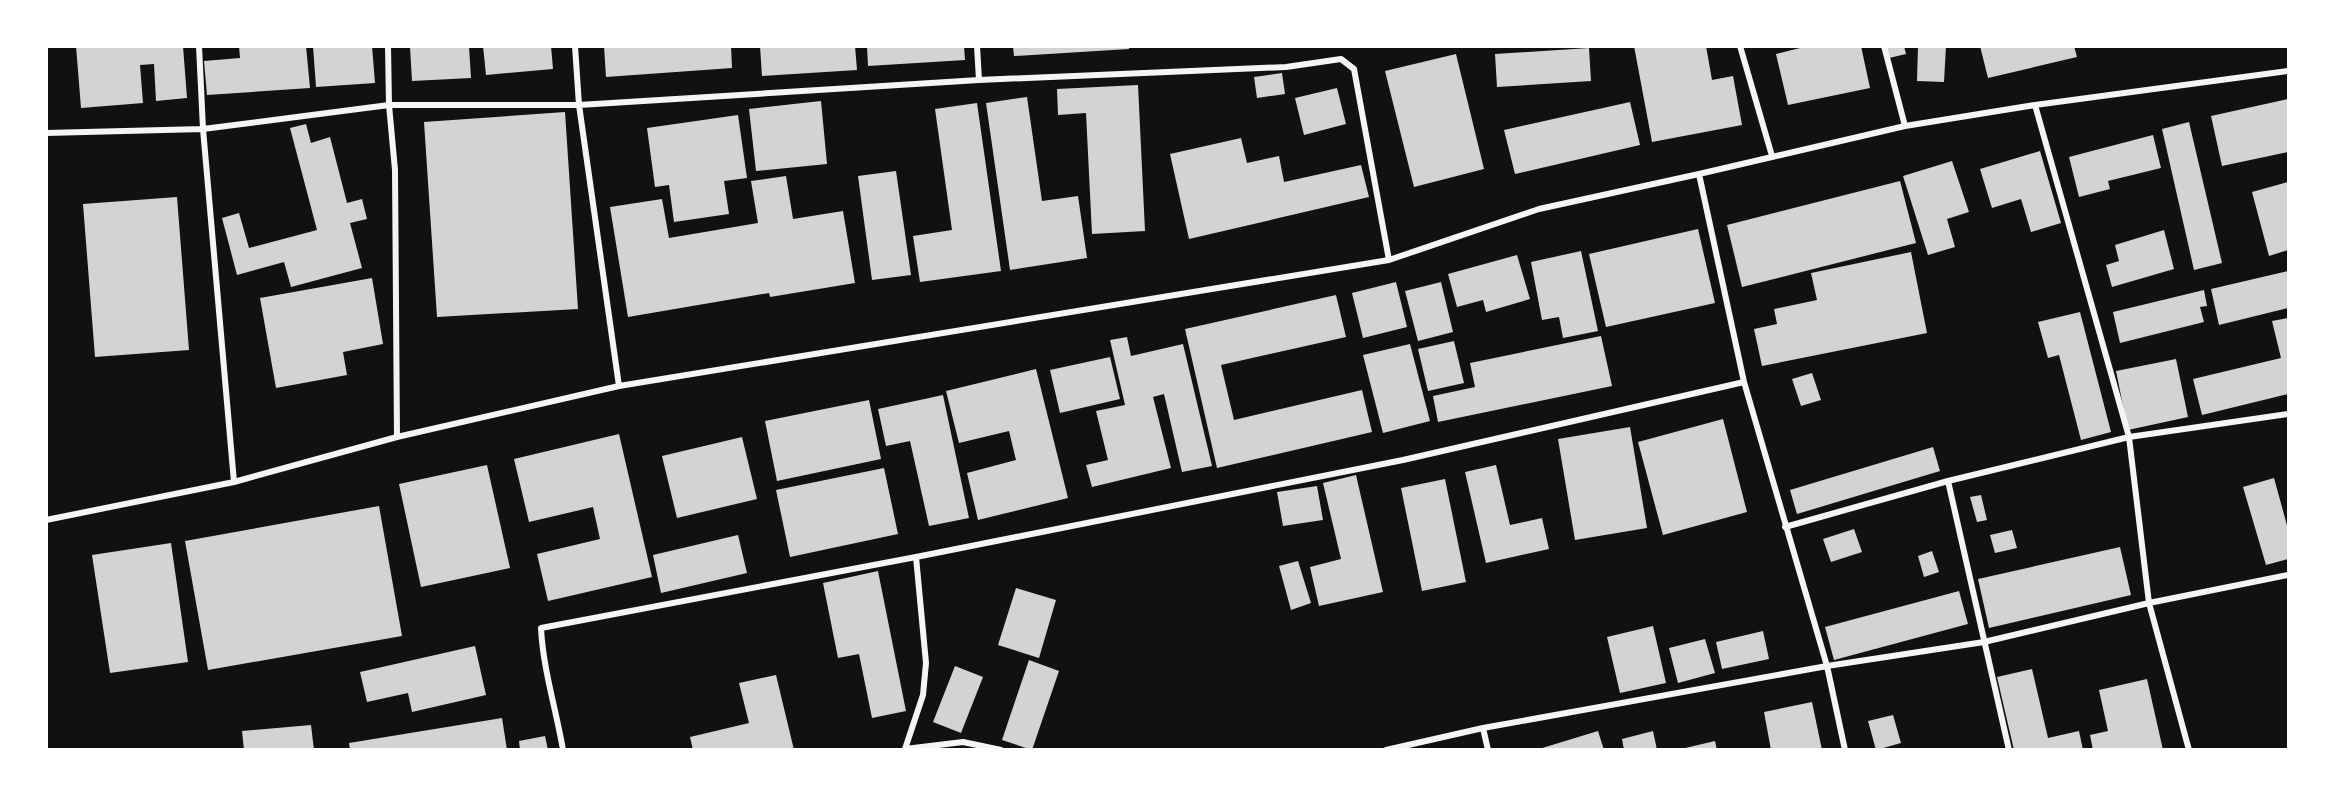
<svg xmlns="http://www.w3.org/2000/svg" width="2335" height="796" font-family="Inter,sans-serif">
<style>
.building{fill:#d3d3d3}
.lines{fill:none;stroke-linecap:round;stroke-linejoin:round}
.minor{stroke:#f5f5f5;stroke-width:6}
</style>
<rect width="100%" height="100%" fill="#111"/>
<path class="building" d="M76,46h107l4,52 -31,3 -2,-37 -14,1 3,38 -62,5z
M239,46h67l4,42 -103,7 -3,-34 36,-3z
M313,46h59l3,37 -59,4z
M469,46l2,32 -59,3 -2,-34z
M483,46h68l2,23 -67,6z
M604,46h127l1,22 -126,9z
M760,46h95l2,24 -95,6z
M867,46h97l1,14 -97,6z
M1013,46h116v3l-115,7z
M1634,46h72l6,34 21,-4 9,49 -90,17z
M1808,46h53l9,42 -82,17 -12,-51z
M1886,46h18l2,8 -17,4z
M1918,46h28l-2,36 -27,-1z
M1980,46h94l3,11 -89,21z
M1589,48l2,33 -94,6 -2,-33z
M1456,54l28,115 -70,18 -29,-116z
M1282,73l3,21 -28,4 -3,-21z
M1138,85l7,146 -53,3 -6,-121 -28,2 -1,-26z
M1337,88l9,36 -42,11 -9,-37z
M1027,97l15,104 36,-5 9,62 -77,12 -24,-167z
M2288,99v53l-66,14 -11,-50z
M821,101l6,63 -71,7 -7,-62z
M1630,102l10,43 -125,29 -11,-44z
M977,103l24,168 -81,11 -7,-46 39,-6 -17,-121z
M565,112l13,197 -141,8 -13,-195z
M738,115l9,63 -23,3 5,33 -55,8 -5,-37 -14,2 -8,-59z
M2189,122l33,141 -28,7 -32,-141z
M306,124l5,19 19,-6 17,66 15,-4 5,20 -17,4 12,45 -71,19 -7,-25 -47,13 -15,-57 17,-5 10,35 68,-18 -27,-102z
M2153,135l8,33 -53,13 2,8 -31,8 -10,-40z
M1241,138l6,25 32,-7 5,26 77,-17 8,32 -180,42 -19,-85z
M2040,151l21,72 -30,9 -10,-33 -29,9 -12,-39z
M1952,161l17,51 -22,7 8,28 -27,8 -25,-79z
M896,171l15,104 -39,5 -14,-104z
M786,176l7,43 50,-8 12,72 -85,14 -1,-4 -141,24 -18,-110 52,-8 7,39 89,-15 -7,-42z
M1900,181l16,62 -174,44 -15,-62z
M2288,182v68l-19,6 -17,-64z
M177,197l12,153 -94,7 -12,-153z
M1698,229l17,74 -109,24 -17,-73z
M2164,230l10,39 -62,18 -6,-22 13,-4 -4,-16z
M1581,251l17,80 -35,7 -4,-21 -17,3 -11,-58z
M1911,252l16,81 -165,33 -8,-37 23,-5 -3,-15 43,-9 -6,-27z
M1517,255l13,44 -44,13 -3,-12 -26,7 -9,-33z
M2288,271v37l-69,17 -8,-36z
M372,278l11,66 -40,8 4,23 -71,13 -16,-90z
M1396,282l11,45 -44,11 -11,-45z
M1441,282l12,50 -35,9 -13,-50z
M2204,290l3,16 -7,1 4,15 -84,21 -7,-31z
M1336,295l10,42 -125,28 13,55 128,-30 10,42 -155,36 -32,-139z
M2080,312l31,120 -30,8 -22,-85 -11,3 -10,-36z
M2288,318v76l-86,21 -9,-36 88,-21 -9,-37z
M1601,336l11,50 -174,36 -5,-26 42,-9 -5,-24z
M1127,337l4,19 52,-12 29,122 -30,6 -18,-78 -11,3 18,71 -79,19 -6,-22 22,-5 -12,-49 29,-6 -15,-65z
M1454,341l10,42 -36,8 -10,-42z
M1410,344l20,77 -47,12 -20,-78z
M1110,357l10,42 -60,14 -10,-43z
M2176,359l12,58 -60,13 -12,-59z
M1036,369l32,129 -90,22 -11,-47 49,-13 -7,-29 -50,12 -13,-52z
M1812,373l9,27 -20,6 -9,-27z
M943,395l26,123 -40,8 -19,-85 -24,5 -8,-37z
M869,400l12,59 -104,22 -12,-60z
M1723,419l24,93 -84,23 -25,-93z
M1630,427l17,101 -72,12 -17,-101z
M619,434l33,143 -104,24 -11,-47 63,-15 -7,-32 -64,15 -15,-63z
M742,437l15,62 -80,19 -15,-62z
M1933,447l7,24 -143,43 -7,-24z
M487,465l23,103 -89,19 -22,-103z
M1496,465l14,60 32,-7 7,31 -63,14 -21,-91z
M884,468l14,66 -108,23 -14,-67z
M1356,475l27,117 -64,14 -9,-39 31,-8 -18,-76z
M2274,478l14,51v30l-22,6 -23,-78z
M1445,479l21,103 -44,9 -21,-103z
M1317,486l6,34 -40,6 -6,-34z
M1981,495l6,25 -10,2 -7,-25z
M379,506l23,130 -194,34 -23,-129z
M1854,529l8,23 -31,10 -8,-23z
M2012,530l5,18 -22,5 -5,-18z
M738,535l9,38 -86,20 -8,-38z
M171,543l17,119 -78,11 -18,-118z
M2120,547l11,48 -142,33 -11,-49z
M1932,551l7,21 -15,5 -6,-21z
M1298,561l13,42 -20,7 -12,-44z
M878,571l28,140 -34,7 -13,-64 -21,4 -15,-75z
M1016,588l40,12 -17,58 -41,-13z
M1959,591l9,33 -134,36 -9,-33z
M1653,626l13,57 -46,10 -13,-56z
M1763,631l6,28 -47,10 -6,-27z
M1705,639l10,34 -37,10 -9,-35z
M475,646l11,49 -74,17 -4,-19 -41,9 -7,-30z
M1029,660l30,11 -27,79 -30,-10z
M955,666l28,11 -22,56 -28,-11z
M2032,669l16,69 31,-7 4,19h-69l-17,-73z
M776,675l18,75h-101l-3,-13 59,-14 -10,-40z
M2147,679l16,71h-70l-3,-15 18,-4 -9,-41z
M1812,702l10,48h-51l-7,-38z
M1893,715l8,28 -25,7 -8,-29z
M502,718l5,32h-157l-1,-7z
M311,725l3,25h-70l-2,-19z
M1598,731l6,19h-65v-1z
M1653,731l4,19h-33l-2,-11z
M545,736l3,14h-28l-1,-9z
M1715,741l2,9h-36v-1z"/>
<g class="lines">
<path class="minor" d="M199,46l4,83 31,353
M388,46l1,59 6,65 2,267
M575,46l4,59 40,281
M977,46l2,34
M1740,46l32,110
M1884,46l21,80
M2035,105l94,332 20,166 40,147
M46,133l157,-4 186,-24h190l400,-25 307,-13 55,-8 13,10 35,191
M1699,174l45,208 83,284 18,84
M1948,481l61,269
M46,520l188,-38 163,-45 222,-51 770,-126 150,-51 160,-35 206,-48 130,-21 253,-34
M1785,527l163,-46 181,-44 159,-23
M916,557l10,106 -3,32 -18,54 58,-7 38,8
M1483,728l5,22
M563,750c-7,-41 -20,-81 -22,-122l375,-71 487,-97 341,-78
M1386,750l97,-22 344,-62 157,-24 165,-39 139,-28"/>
</g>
<rect width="2335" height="796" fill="none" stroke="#ffffff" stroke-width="96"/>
</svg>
